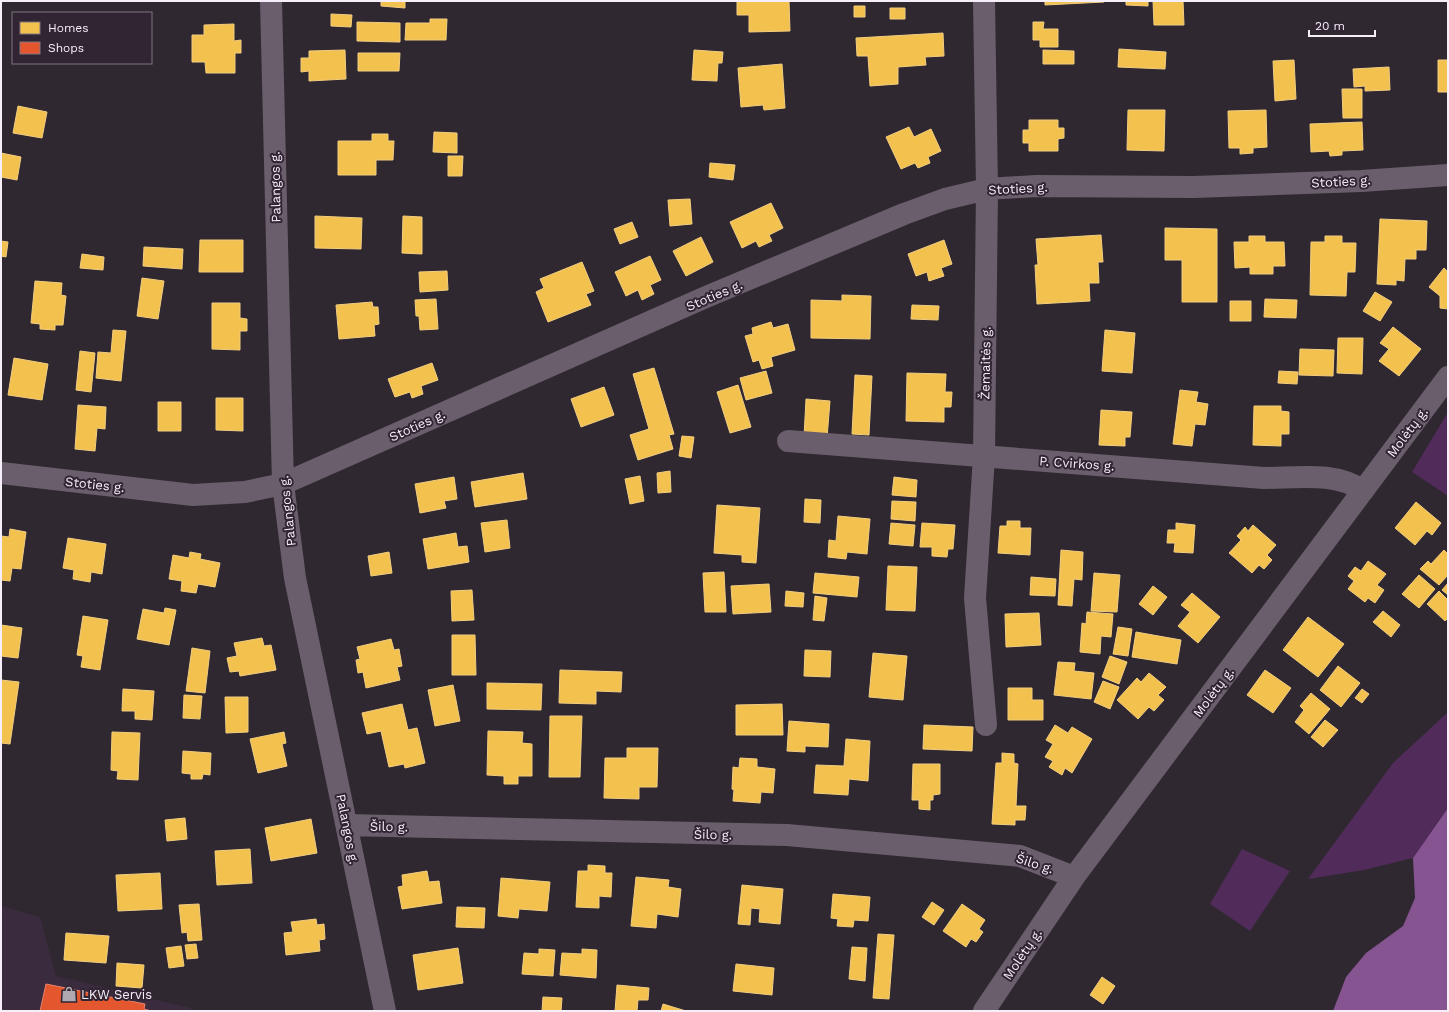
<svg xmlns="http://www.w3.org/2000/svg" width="1449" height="1012" font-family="'Work Sans',sans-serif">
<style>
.built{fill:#3a2b3f}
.green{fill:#512b5a}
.water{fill:#855491}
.homes{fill:#f2c14e;stroke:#f3ce81}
.shops{fill:#e4572e;stroke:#e9846b}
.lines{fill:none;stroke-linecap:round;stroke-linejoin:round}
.minor{stroke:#6a5e6c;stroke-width:22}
.labels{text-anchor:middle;stroke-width:4;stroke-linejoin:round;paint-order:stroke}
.street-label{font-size:13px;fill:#f6eef8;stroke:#312534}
.poi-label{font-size:13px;fill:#f6eef8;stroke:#312534;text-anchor:start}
</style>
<rect width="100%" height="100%" fill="#2f2830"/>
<path class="built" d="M1,906l39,11 16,59 135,32v3h-190z"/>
<path class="green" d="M1448,412v84l-36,-24z
M1448,712v96l-35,50 -49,12 -56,9 85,-116z
M1242,849l48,22 -40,60 -40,-27z"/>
<path class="water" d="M1448,808v203h-115l13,-34 20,-24 37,-27 12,-28 -2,-40z"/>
<path class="homes" d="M381,1h24v7l-24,-2z
M737,1h52l1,30 -41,1v-17h-12z
M1045,1h59v1l-59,3z
M1126,1h22v5l-22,-1z
M1153,1h30l1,24h-30z
M854,6h11v11h-11z
M890,8h15v11h-15z
M331,14l21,1 -1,12 -20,-1z
M430,19h17l-1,21h-41l1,-17h24z
M357,22l43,1v19l-43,-1z
M1033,22h11l-1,7h15v18h-18v-7h-7z
M234,24v17l7,-1v13h-6v20h-29l-1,-11h-13v-27h12v-10z
M943,33l1,23 -19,1 1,8 -28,2v17l-28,2 -2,-30h-11l-1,-18z
M1119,49l47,3 -1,17 -47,-2z
M345,50l1,29 -37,2v-10l-8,1v-14h8v-7z
M694,50l29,2 -1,11h-4l-1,18 -25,-1z
M1043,50l31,1v13h-31z
M358,53h42l-1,18h-41z
M1294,60l2,39 -21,2 -2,-40z
M1438,60h10v32h-10z
M782,64l3,44 -21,2 -1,-5 -22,2 -3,-39z
M1389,67l1,23 -25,1v-5l-11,1 -1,-18z
M1342,89h20v29h-19z
M18,106l29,6 -5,26 -29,-5z
M1128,110h37l-1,41 -37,-1z
M1266,110l1,37 -14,1v5l-13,1v-6h-11l-1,-37z
M1029,120h29v8h6v10l-6,1v12h-29v-8h-6v-13h6z
M1362,122l1,28 -21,1v4l-12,1 -1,-5 -18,1 -1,-28z
M909,127l5,10 17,-8 10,22 -13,6 2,6 -12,5 -3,-5 -14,6 -15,-32z
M434,132l23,1v20l-24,-1z
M372,134h16v7h6l-1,19h-17v15h-38v-34h34z
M1,153l20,4 -4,23 -16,-3z
M448,156h15l-1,20h-14z
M710,163l25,2 -2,15 -24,-3z
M690,199l2,25 -22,2 -2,-26z
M771,203l12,25 -14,7 3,6 -13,6 -3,-6 -14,7 -12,-26z
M315,216l47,2 -1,31 -46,-1z
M403,216l19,1v37l-20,-1z
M1380,219l47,2 -1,29h-10v9h-11l-1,22 -8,-1v5l-19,-1z
M632,222l6,15 -18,7 -6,-15z
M1165,228l52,1v73h-35v-42h-17z
M1101,235l2,27h-5l1,21h-10l1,18 -53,3 -2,-39h3l-2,-26z
M1249,236h16v6h19l1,24h-12v8h-23v-7l-15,1 -1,-26h15z
M1325,236h17v7h14l-1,29h-8l-1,24 -36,-1 1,-53h14z
M701,237l12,25 -27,14 -13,-25z
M200,240h43v32h-44z
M944,240l8,24 -11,4 3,8 -15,5 -2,-9 -11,4 -8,-22z
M1,241l7,1 -2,15 -5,-1z
M144,247l39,2 -1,20 -39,-3z
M82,254l22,3 -1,13 -23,-2z
M650,256l11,24 -11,5 4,9 -12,6 -4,-10 -12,6 -11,-24z
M582,262l12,29 -8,3 5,11 -43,17 -12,-30 8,-4 -4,-9z
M1444,268l4,4v37l-8,-1v-12l-11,-9z
M447,271l1,19 -28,2 -1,-20z
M142,278l22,3 -6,38 -21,-3z
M35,281l27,2 -1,12 5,1 -3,29h-8v5l-15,-1v-5l-9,-1z
M1375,292l17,10 -12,19 -17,-10z
M842,295l29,1 -1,43 -59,-1v-38l31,1z
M436,299l2,30 -18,1 -1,-14h-3l-1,-16z
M1265,299l32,1 -1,18 -32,-1z
M1230,301h21v20h-21z
M372,302l1,5h5l1,17 -5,1 1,11 -36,3 -3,-34z
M212,303h28v15l7,1v12h-7v19l-28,-1z
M912,305l27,1 -1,14 -27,-1z
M771,322l2,6 15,-4 7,26 -24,7 2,9 -11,3 -3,-9 -6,2 -8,-26 8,-2 -1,-6z
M1393,327l28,22 -22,27 -20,-15 10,-12 -9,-6z
M113,330l13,1 -5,50 -25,-3 2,-26 13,1z
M1105,330l30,3 -3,40 -30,-2z
M1338,338h25l-1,36 -25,-1z
M1300,349l34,1 -1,26 -34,-1z
M80,351l15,2 -4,39 -15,-2z
M14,358l34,6 -6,36 -34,-5z
M432,363l6,17 -17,6 2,8 -11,4 -2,-6 -15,5 -7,-18z
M654,368l20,66 -5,1 4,14 -35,11 -8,-25 19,-6 -16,-55z
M766,371l6,22 -26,7 -6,-22z
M1279,371l19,1 -1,12 -19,-1z
M907,373l39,1 -1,18h7l-1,15h-7v15l-38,-1z
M855,375l17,1 -3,59 -17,-1z
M738,385l13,42 -21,6 -13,-41z
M604,387l10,28 -33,12 -10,-28z
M1180,390l18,2 -2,10 12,2 -3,21 -10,-1 -3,22 -19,-2z
M216,398h27v33l-27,-1z
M806,399l24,2 -3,37 -23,-1z
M158,402h23v29h-23z
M78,405l28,2 -1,22 -8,-1 -2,23 -20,-2z
M1254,406h27v5l8,1v22h-8v12l-28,-1z
M1101,410l31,2 -2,25h-5v9l-26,-1z
M682,436l12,1 -3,21 -12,-2z
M670,471l1,21 -13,1 -1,-20z
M523,473l4,26 -52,8 -4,-25z
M640,476l4,25 -14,3 -5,-25z
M454,477l3,22 -13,2 2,7 -26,5 -5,-29z
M894,477l23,3 -1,17 -24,-2z
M805,499l16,1 -1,23 -16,-1z
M892,501l24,1 -1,19 -24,-2z
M1416,502l25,21 -9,12 -5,-4 -12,14 -20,-17z
M717,505l43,3 -4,55 -14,-1v-7l-28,-2z
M838,516l32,3 -3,35 -20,-2 -1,7 -18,-2 1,-17 7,1z
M507,520l3,28 -25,4 -4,-29z
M1007,521h13v7h11l-1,27 -32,-2 2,-27h7z
M891,523l24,2 -2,21 -24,-2z
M922,523l33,2 -2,24h-5l-1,8 -15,-1v-9h-12z
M1176,523l19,2 -2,28 -19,-1 1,-9h-8l1,-13h8z
M1253,525l23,20 -9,10 5,5 -8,9 -5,-4 -7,8 -23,-20 12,-13 -4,-4 8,-9 3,4z
M10,529l16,3 -5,37 -9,-1 -2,13 -9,-1v-44l8,1z
M456,533l2,14 9,-1 2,16 -41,7 -5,-30z
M68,538l38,6 -4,30 -11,-2 -1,10 -17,-3 1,-9 -11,-2z
M1061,550l22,2 -1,28 -8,-1 -2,27 -14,-1z
M1444,550l4,4v21l-9,10 -19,-16 8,-8 3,3z
M190,552l11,2 -1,5 20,4 -5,24 -17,-3 -2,9 -15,-2 1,-10 -13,-2 4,-24 16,3z
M389,552l3,21 -21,3 -3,-20z
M1368,561l18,13 -9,11 7,5 -9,13 -7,-5 -3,4 -17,-13 6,-8 -6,-5 7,-9 6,4z
M888,566l29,1 -2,44 -29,-1z
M724,572l2,40h-21l-2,-39z
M815,573l44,4 -2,20 -44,-4z
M1094,573l26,2 -3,37 -26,-1z
M1419,575l16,14 -16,19 -17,-14z
M1031,577l25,2 -1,17 -25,-1z
M1448,583v12l-6,-5z
M769,584l2,28 -38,2 -2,-28z
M1153,586l14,11 -14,18 -14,-11z
M472,590l2,30 -22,1 -1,-30z
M786,591l18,2 -1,14 -18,-1z
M1439,591l9,9v18l-3,3 -18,-17z
M1192,593l28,24 -22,26 -20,-17 12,-14 -9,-7z
M815,596l12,2 -3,23 -11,-1z
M165,608l11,2 -7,35 -32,-6 6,-30 21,4z
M1383,611l17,14 -9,12 -18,-15z
M1087,612l26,2 -2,23 -10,-1 -1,18 -20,-2 2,-29 4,1z
M1039,613l2,32 -35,2 -1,-33z
M83,616l25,4 -8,50 -19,-3 2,-11 -6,-1z
M1308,617l36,27 -26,33 -35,-27z
M1,625l21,3 -4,30 -17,-2z
M1118,627l14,2 -4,27 -15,-2z
M1136,632l45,8 -4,24 -45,-7z
M452,635h23l1,40h-24z
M262,638l2,8 7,-1 5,25 -36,6 -1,-5 -9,1 -3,-14 10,-2 -3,-13z
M391,639l3,11 5,-1 3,17 -5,1 3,13 -34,8 -3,-16 -5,1 -2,-13 4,-1 -3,-12z
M192,648l18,3 -5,42 -19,-2z
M805,650l26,1 -1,26 -26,-1z
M873,653l34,3 -4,44 -34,-3z
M1110,656l17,6 -8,22 -17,-7z
M1058,662l17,1 -1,8 20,2 -3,26 -37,-4z
M1338,666l22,17 -19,24 -21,-17z
M560,670l62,2 -1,20 -25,-1v13l-37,-1z
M1265,670l26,18 -18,25 -26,-18z
M1149,673l17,14 -8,8 6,5 -10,11 -5,-4 -11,12 -21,-19 20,-22 4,4z
M1,680l18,2 -9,62 -9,-1z
M1103,681l16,6 -9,22 -16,-7z
M487,683l55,1 -1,26 -54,-1z
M453,685l7,36 -25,5 -7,-36z
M1008,688h24v12h11v20h-35z
M123,689l31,2 -2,29 -17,-1v-8h-13z
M1362,689l7,5 -7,9 -7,-5z
M1311,693l19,16 -21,25 -14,-12 9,-12 -4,-4z
M184,695l18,1 -2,23 -17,-1z
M225,697h23v35l-22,1z
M402,704l6,26 9,-2 8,35 -20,5 -1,-4 -15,3 -8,-36 -14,3 -5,-21z
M782,704l1,31h-47v-30z
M550,716h32l-2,61h-31z
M1325,720l13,10 -15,17 -12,-10z
M789,721l40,3 -1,23 -23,-1v6l-18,-1z
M924,725l49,2 -1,24 -49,-2z
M1055,725l13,8 4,-6 20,12 -20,34 -7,-5 -3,7 -13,-8 4,-6 -8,-4 8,-13 -7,-4z
M488,731l35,1 -1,11 10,1v32h-14v8h-14v-8l-17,-1z
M112,732l28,1 -2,47 -21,-1 1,-8 -7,-1z
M284,732l2,11 -4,1 5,22 -29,7 -8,-34z
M846,739l24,2 -2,40 -19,-2 -1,16 -34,-2 2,-28 28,1z
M627,748h31l-1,39h-18v12l-35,-1 1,-40h22z
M183,751l28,2 -1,22 -7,-1 -1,5h-11v-5l-9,-1z
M1002,753l12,1v9l4,1 -2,42h10l-1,14h-10v5l-23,-1 4,-61h6z
M740,758l17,1v8l18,2 -2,24 -12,-1 -1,11 -27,-2 1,-11 -2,-1 1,-22 6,1z
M913,764h27v30l-7,1v5h-3v10l-11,-1v-9h-7z
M185,818l2,21 -20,2 -2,-21z
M311,819l6,34 -46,8 -6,-33z
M250,849l2,34 -35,2 -2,-34z
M588,865l17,1v7h7l-1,24 -12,-1v12l-23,-1 2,-36h10z
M427,871l2,11 10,-1 3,22 -40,6 -4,-22 5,-1 -1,-11z
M160,873l2,36 -44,2 -2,-36z
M636,877l33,3 -1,7 13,2 -3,28 -21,-3 -1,14 -25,-2z
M501,878l49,4 -3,29 -28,-2 -1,9 -20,-2z
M742,885l41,4 -3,35 -21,-2 1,-13 -9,-1 -1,17 -12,-1z
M833,894l37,3 -2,24 -14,-1 -1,7 -16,-1 1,-7 -7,-1z
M932,902l12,8 -10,15 -12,-8z
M199,904l3,36 -14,1 -1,-9 -5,1 -3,-28z
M962,904l23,16 -6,9 4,3 -7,10 -5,-3 -5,8 -23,-16z
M457,907l28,1 -1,20 -28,-1z
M316,919l1,6 7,-1 1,15 -6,1 1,11 -34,4 -2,-22 9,-1 -2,-10z
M66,933l43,3 -3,27 -42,-3z
M878,934l16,1 -5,64 -16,-1z
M196,944l2,14 -11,1 -2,-14z
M181,946l3,20 -15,2 -3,-20z
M852,947l15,1 -2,33 -16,-2z
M458,948l5,35 -45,7 -5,-35z
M539,949l16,1 -2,26 -31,-2 2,-21 15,1z
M582,949l15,1 -1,28 -36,-3 2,-22 20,1z
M117,963l27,2 -2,23 -26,-2z
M736,964l38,4 -2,27 -39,-4z
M1102,977l13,9 -12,18 -13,-9z
M617,985l32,3 -1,12h-10l-1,11h-22z
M543,997l19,1 -1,13h-19z
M663,1004l23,7h-25z"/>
<path class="shops" d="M46,984l99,20 -1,5 7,2h-111z"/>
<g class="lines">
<path class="minor" d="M271,1l12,483 12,94 90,433
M984,1l3,188 -3,267 -9,142 11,127
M788,441l476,37c31,0 73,-7 99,13
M1,473l192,22 52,-3 38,-8 423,-187 198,-83 41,-15 42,-10 49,-3 158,1 167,-6 87,-6
M347,825l440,10 233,21 54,21
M984,1011l90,-134 374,-500"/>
</g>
<defs>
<symbol id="shop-bare" viewBox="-9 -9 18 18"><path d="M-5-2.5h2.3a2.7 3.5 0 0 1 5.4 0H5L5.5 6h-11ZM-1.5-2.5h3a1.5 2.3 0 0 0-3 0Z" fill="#b0a9b2" stroke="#312534" stroke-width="2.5" paint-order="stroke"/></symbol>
</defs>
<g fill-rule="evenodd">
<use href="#shop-bare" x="58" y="983" width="22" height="22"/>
</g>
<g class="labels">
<g class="street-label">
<text transform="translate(1341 181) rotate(-3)" y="5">Stoties g.</text>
<text transform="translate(275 187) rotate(-91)" y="5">Palangos g.</text>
<text transform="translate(1018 188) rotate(-3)" y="5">Stoties g.</text>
<text transform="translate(714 295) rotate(-23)" y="5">Stoties g.</text>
<text transform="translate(985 363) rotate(-89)" y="5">Žemaitės g.</text>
<text transform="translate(417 425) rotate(-24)" y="5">Stoties g.</text>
<text transform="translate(1407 432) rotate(-53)" y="5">Molėtų g.</text>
<text transform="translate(1077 463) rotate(4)" y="5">P. Cvirkos g.</text>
<text transform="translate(95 484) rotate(6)" y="5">Stoties g.</text>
<text transform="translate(287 511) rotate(-96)" y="5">Palangos g.</text>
<text transform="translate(1213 692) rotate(-53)" y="5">Molėtų g.</text>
<text transform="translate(389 826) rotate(1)" y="5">Šilo g.</text>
<text transform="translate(348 829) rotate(79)" y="5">Palangos g.</text>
<text transform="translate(713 834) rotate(1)" y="5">Šilo g.</text>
<text transform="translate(1035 863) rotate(18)" y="5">Šilo g.</text>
<text transform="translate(1022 954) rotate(-56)" y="5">Molėtų g.</text>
</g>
<g class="poi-label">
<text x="81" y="999">LKW Servis</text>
</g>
</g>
<rect width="1449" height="1012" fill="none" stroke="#f6eef8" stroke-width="4"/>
<rect x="12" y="12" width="140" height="52" fill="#312534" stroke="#807582"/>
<rect x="20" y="22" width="20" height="12" fill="#f2c14e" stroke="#807582"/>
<text x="48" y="32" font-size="12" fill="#f6eef8">Homes</text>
<rect x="20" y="42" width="20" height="12" fill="#e4572e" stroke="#807582"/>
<text x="48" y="52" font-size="12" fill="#f6eef8">Shops</text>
<path d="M1309 30v6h66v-6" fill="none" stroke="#f6eef8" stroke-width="2"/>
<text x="1315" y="30" font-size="12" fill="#f6eef8" stroke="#312534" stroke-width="3" paint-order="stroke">20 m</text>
</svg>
